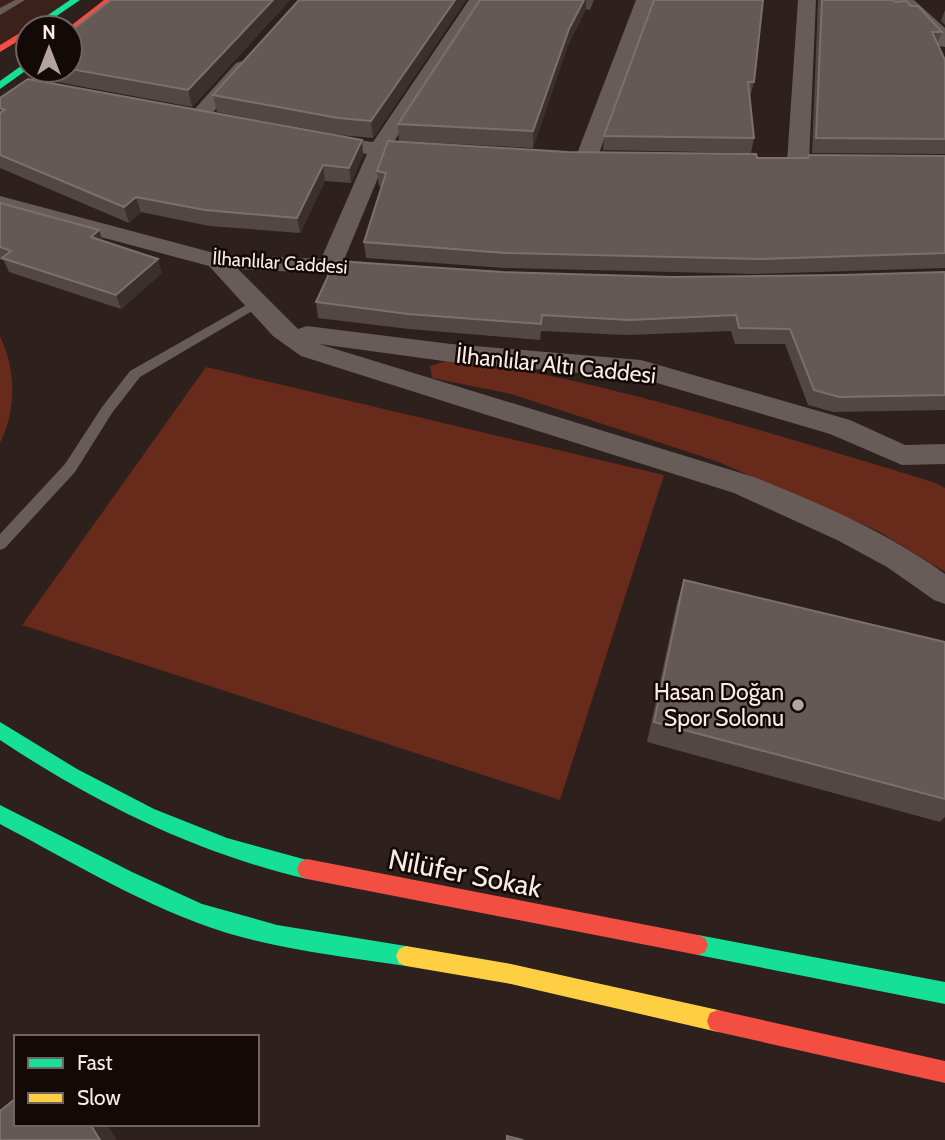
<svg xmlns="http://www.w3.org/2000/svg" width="945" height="1140" font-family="Cabin,sans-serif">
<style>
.built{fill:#3c211a}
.green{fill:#682a1a}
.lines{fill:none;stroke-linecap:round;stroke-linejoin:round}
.lane{fill:#685c59;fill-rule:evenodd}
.street{fill:#685c59;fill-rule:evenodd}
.fast{fill:#16e098;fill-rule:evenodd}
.slow{fill:#ffcf43;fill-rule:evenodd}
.jam{fill:#f24e42;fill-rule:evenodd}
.wall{fill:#534744}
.shaded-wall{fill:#3c302d}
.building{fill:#655956;stroke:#7c706c;stroke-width:2}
.poi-dot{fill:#b3a4a0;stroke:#130907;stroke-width:2.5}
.labels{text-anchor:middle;stroke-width:5;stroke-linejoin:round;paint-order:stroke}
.far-street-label{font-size:19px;fill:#fbebe6;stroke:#130907}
.street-label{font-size:23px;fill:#fbebe6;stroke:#130907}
.poi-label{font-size:23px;fill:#fbebe6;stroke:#130907;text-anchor:end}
.near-street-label{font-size:28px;fill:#fbebe6;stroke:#130907}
</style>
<rect width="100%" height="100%" fill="#2d201d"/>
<path class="built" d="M0,0h72l-72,45z"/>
<path class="green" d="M0,336c16,34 17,73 0,107z
M446,361c71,5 140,22 209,40 94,25 187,53 281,82l9,5v84l-67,-41 -162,-70 -205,-67 -79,-16 -2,-12z
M206,367l458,108 -104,325 -538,-175z"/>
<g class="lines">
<path class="lane" d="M15,0h10l-25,15v-7z
M255,300l4,1v6l-119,70 -28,36 -37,59 -70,76 -5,2v-16l65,-70 37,-57 28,-36z"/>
<path class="street" d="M469,0h18l-94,143 40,4 3,4 -3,4 -46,1 -43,104 40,4 4,5 -4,5 -8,2 -138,-7 60,60 9,-3 144,18 190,16 209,60 55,25 40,-1v20l-43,1 -72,-31 -190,-56 -189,-16 -132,-18 435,133c67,27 133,55 191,97v30l-11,-4 -47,-33 -50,-27 -103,-47 -433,-137 -28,-20 -64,-70 -209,-56v-14l218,58 103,5 46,-105 -46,-7 -7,-2 -3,-4 3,-4 7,-2 52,7z
M636,0h18l-57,159 -4,4h-14l-4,-4z
M798,0h18l-7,162 -4,4h-14l-4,-4z
M895,0h19l31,28v19l-6,-1 -6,-10z
M243,61l7,2 2,4 -2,4 -44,49h-14l-3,-4 3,-4 44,-49z"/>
<path class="fast" d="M70,0h10l-41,28h-10z
M28,61v8l-28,20v-8z
M0,722l77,47 77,40 73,29 87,24 3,7 -3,7 -7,3c-111,-26 -212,-76 -307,-139z
M0,805l132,67 70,32 75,21 129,21 7,3 3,7 -3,7 -7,3c-60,-9 -121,-16 -179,-33 -80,-25 -153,-70 -227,-109z
M698,935l247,47v22l-247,-49 -7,-3 -3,-7 3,-7z"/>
<path class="slow" d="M406,946l105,18 207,46 8,3 3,8 -3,8 -8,3 -207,-48 -105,-18 -7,-3 -3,-7 3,-7z"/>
<path class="jam" d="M104,0h9l-43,34 -2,-6z
M28,28v7l-28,17v-7z
M307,859l391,76 7,3 3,7 -3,7 -7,3 -391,-76 -7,-3 -3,-7 3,-7z
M718,1010l227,51v22l-227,-51 -8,-3 -3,-8 3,-8z"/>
</g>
<path class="wall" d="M290,0l-98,107 -140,-26 -4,-11h-2h24v-38l12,-8z
M466,0l-93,138 -33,-3 -123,-23 -4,-17z
M480,0h114l-4,10 -4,-1 -18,36 -35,103 -134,-7 -1,-17z
M654,0l100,82 -4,15 4,41 -3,15 -148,-3 1,-14z
M818,0h76l1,2 16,4 31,26 -5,12 8,16v94l-133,-1z
M945,10v15l-4,-4z
M0,98l362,42 1,15 -12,28 -26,-2 -25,52 -91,-7 -68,-14 -12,11 -129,-55z
M568,152l189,6h51l1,-3 136,1v112l-190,6 -251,-6 -138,-10 -2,-16 18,-55 -3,-1 -2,-15z
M0,203l99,27 4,11 59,32 -41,36 -112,-37 -5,-11 -4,-2z
M503,272l169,5 169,-2 104,-3v138l-112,2 -25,-7 -23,-61h-50l-4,-13 -104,4 -86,-4 -1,9 -131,-11 -91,-11 -2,-16z
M684,580l261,62v175l-5,5 -293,-80 30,-139z"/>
<path class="shaded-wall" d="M273,0h17l-98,107 -4,-17z
M455,0h11l-93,138 -2,-17z
M584,0h2v9l-18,36 -35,103v-17l36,-102z
M362,140l1,15 -12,28 -2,-15z
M323,165l2,16 -25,52 -3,-15z
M136,197l5,15 -12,11 -5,-16z
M99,230l5,14 -13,-7z
M158,259l4,14 -41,36 -5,-14z
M90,1124h17l10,16h-17z"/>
<path class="building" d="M111,0h162l-85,90 -118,-21v-37z
M299,0h156l-84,121 -33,-3 -125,-23z
M480,0h104l-15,29 -36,102 -135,-7z
M654,0h109l-9,82h-6l6,56 -150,-2z
M822,0h72l1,2 11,-1 5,5h7l24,26h-10l13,28v79l-129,-1z
M28,79l334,61 -13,28 -26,-3 -26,53 -92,-8 -69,-13 -12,10 -124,-52v-42l5,-3 -5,-2v-10z
M388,141l180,11 188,2 1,4h51l1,-3 136,1v97l-186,6 -254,-6 -141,-11 22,-69 -9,-2z
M0,203l99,27 -8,7 67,22 -42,36 -114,-37 9,-7 -11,-4z
M335,261l168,11 169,5 169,-2 104,-3v123l-106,2 -25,-7 -24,-61 -51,-1 -3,-13 -107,5 -87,-5 -1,9 -133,-10 -92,-12z
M684,580l261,62v157l-291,-77z
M16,1098v26h74l10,16h-100v-29z
M507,1136l16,4h-16z"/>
<circle class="poi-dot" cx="798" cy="705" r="7"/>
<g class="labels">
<g class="far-street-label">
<text transform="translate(280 262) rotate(4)" y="7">İlhanlılar Caddesi</text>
</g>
<g class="street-label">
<text transform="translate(556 365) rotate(6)" y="8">İlhanlılar Altı Caddesi</text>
</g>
<g class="poi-label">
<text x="784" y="700">Hasan Doğan<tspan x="784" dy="26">Spor Solonu</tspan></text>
</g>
<g class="near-street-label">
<text transform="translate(465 873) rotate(11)" y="10">Nilüfer Sokak</text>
</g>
</g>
<rect x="14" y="1035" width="245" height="91" fill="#130907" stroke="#706360" stroke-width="2"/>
<rect x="28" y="1058" width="35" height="10" fill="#16e098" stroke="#706360" stroke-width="2"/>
<text x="77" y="1070" font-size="21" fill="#fbebe6">Fast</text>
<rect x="28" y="1093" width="35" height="10" fill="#ffcf43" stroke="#706360" stroke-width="2"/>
<text x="77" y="1105" font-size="21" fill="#fbebe6">Slow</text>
<g transform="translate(49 49)"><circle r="33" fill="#130907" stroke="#706360" stroke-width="2"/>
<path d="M0-5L12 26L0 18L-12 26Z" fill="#b3a4a0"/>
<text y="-10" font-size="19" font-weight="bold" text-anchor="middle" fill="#fbebe6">N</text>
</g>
</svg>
